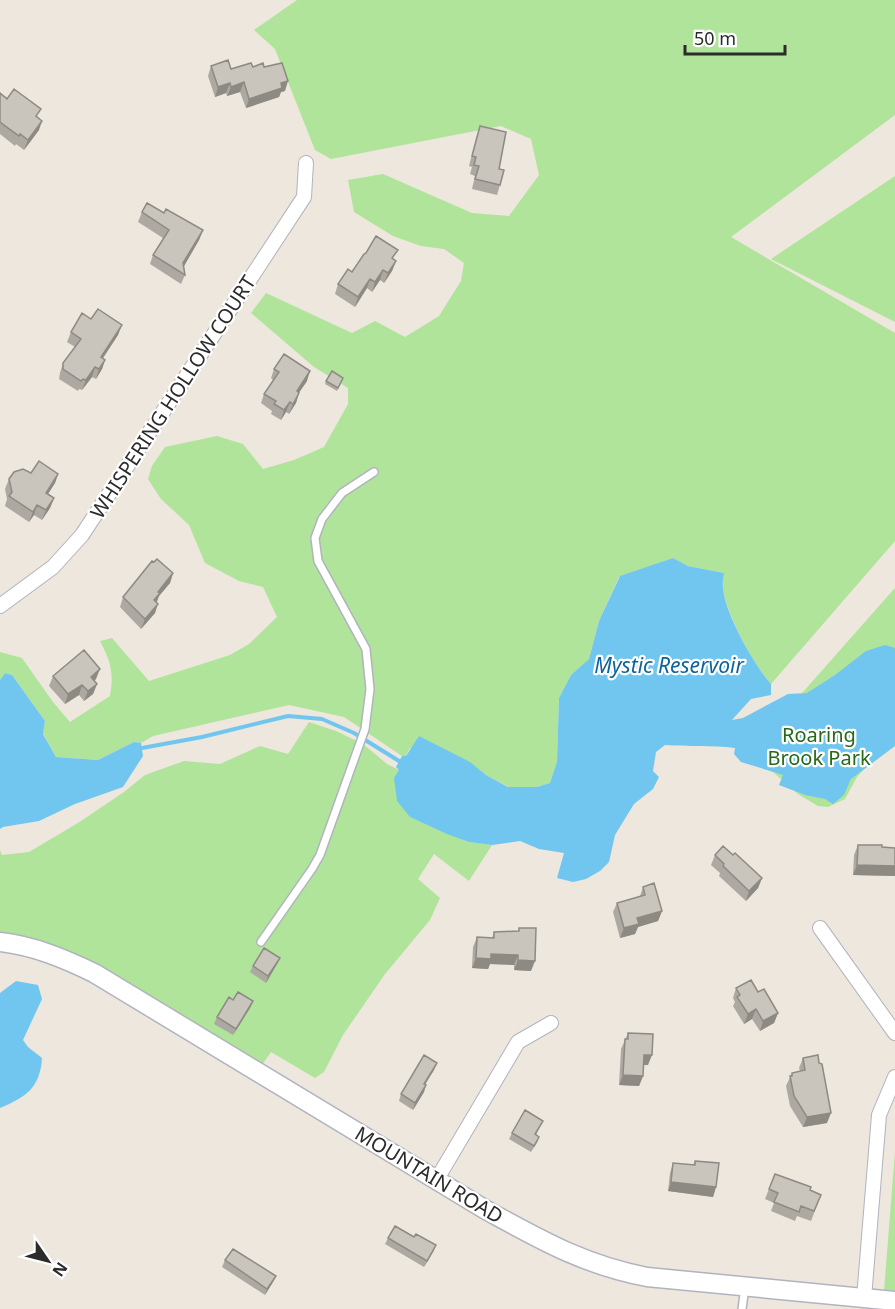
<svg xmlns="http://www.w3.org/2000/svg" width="895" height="1309" font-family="'Noto Sans',sans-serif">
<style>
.green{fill:#afe49a}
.water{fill:#71c6ef}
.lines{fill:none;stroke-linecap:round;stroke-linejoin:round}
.stream{stroke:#71c6ef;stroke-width:4}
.service-casing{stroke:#b1b3bf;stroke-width:10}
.minor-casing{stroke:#b1b3bf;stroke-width:16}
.secondary-casing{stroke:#b1b3bf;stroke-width:21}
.service{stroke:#fff;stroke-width:7}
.minor{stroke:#fff;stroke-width:14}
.secondary{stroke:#fff;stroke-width:18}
.wall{fill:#ada9a2}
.shaded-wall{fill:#8d8a84}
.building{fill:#c9c5bc;stroke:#8d8a84;stroke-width:1.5}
.labels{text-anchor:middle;stroke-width:4.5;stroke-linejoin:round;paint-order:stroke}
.street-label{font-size:20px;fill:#2b2b2b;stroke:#fff}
.park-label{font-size:20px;fill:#26691a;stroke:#fff}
.water-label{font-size:21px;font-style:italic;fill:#0d639d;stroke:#fff}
</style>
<rect width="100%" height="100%" fill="#ede7de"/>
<path class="green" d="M297,0h598v115l-164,122 164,96v208l-124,143c-17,-19 -46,-71 -48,-97 -1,-5 1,-10 1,-14l-36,-7 -15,-8 -54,19 -20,44 -10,38 -18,16 -12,23 -2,65 -7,20 -13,4h-28l-23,-12 -17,-13 -59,-14 -4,8h-4l-58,-39 -55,-12 -136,31 -12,7 -7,-1 -36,18 -42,-3 -13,-24 2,-12 -33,-46 -7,-2 -5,7v-28l22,6 31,44 17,20 40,-26c4,-23 1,-34 -10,-55l12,-3 37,43 81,-26 19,-11 28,-27 -14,-30 -24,-6 -34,-18 -16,-38 -28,-26 -13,-20 4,-13 13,-19 52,-11 26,8 20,25 31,-9 30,-13 24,-43v-16l-34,-21 -63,-54 15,-20 86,40 23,-12 30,16 34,-21 22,-35 3,-18 -20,-14 -23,-3 -28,-10 -39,-24 -6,-32 35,-6 89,39 37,3 30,-41 -8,-36 -30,-13 -170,33 -16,-9 -40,-101 -21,-19z
M895,176v146l-124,-63z
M895,588v147l-38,42 -12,22 -17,8 -10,-1 -20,-12 -25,-22 -24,-19z
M309,722l27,9 27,13 24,20 12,6 -1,4 12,43 59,25 23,3 -23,36 -35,-27 -16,25 22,19 -10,22 -45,54 -42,61 -19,37 -9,6 -44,-26 -9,13 -262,-130v-85l2,5 27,-3 49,-29 46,-31 21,-17 39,-14 36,3 40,-18 28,8z
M895,1152v140l-11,-1z"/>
<path class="water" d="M673,558l15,8 36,7c0,4 -2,9 -1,14 1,25 31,78 48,97v11l-20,4 -19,21 11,-2 45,-24 19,-1 28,-18 31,-24 19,-6 10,3v98l-44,33 -7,16 -11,9 -8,-5 -20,-4 -26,-10 4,-10 -42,-13 -7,-8 1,-6c-23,-3 -46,-1 -70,-3l-9,7 -3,19 6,6 -6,12 -19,15 -19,31 -6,27 -9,9 -14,8 -13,3 -16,-4 7,-25 -25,-4 -19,-8 -28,4 -23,-3 -22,-8 -37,-17 -13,-16 -3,-23 5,-8 -3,-3 6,-11h4l13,-20 51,26 16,13 22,12h29l13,-4 7,-21 2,-64 12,-23 18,-16 10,-38 21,-45z
M5,673l7,2 33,46 -2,13 13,23 42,3 36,-18 7,1 2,13 -20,31 -48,17 -36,17 -36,6 -3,2v-149z
M16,981l22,4 4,14 -19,41 5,7 14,11c-2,30 -16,39 -42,50v-115z"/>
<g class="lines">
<path class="stream" d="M142,748l60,-11 86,-21 34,3 32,14 45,28"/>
<defs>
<path id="service" d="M261,942l51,-73 8,-14 45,-126 5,-40 -4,-40 -48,-88 -3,-23 7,-19 20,-26 32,-21
M742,1309l3,-22"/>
<path id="minor" d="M0,606l53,-39 29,-32 222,-338 2,-34
M820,928l75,105
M437,1179l81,-137 33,-19
M864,1298l15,-183 16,-38"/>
<path id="secondary" d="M0,942c34,4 63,16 94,31l392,237c55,30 98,55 161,67l248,24"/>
</defs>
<use href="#service" class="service-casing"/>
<use href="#minor" class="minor-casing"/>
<use href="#secondary" class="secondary-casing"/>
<use href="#service" class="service"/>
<use href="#minor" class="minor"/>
<use href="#secondary" class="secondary"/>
</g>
<path class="wall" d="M211,66l20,3 22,-2h11l21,24 -4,1 -2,5 -33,11 -6,-16 -13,4 -1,-3 -11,4 -7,-21z
M0,93l38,24 1,13 -15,20 -8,-6 -1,2 -15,-12z
M480,126l19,43 1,16 -3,10 -25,-6 3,-13 -5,-2 2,-7 -3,-1 8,-31z
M142,212l22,1 39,17 -4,10 -15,26 1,9 -4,9 -31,-20 3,-9 10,-17 -25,-16z
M394,260l2,1 -4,10 -8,12 -4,-3 -8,12 -5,-4 -12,19 -20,-13 3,-10 14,-12z
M71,332l47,3 -15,23 2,2 -3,9 -6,10 -4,-2 -10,13 -3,-1 -1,2 -19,-12 1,-6 3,-10 12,-16 -8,-5z
M274,369l33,12 -8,12 -3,10 -7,11 -3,-2 -5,8 -10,-6 1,-3 -11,-8 3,-9 9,-14 -2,-2z
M343,378l-6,13 -12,-7 1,-3z
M31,473l27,1 -3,9 -7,11 6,4 -4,10 -8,12 -8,-5 -5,7 -24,-16 2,-7 -2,-10 4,-10z
M173,573l-3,10 -11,13 -2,6 -2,11 -14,16 -21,-22 3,-10z
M53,676l43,3 -2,2 3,3 -4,10 -9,7 -5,-6 -14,9 -16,-18z
M858,845l37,3v28l-42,-1 1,-20z
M715,855h18l29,23 -4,10 -12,13 -27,-25 1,-3 -9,-8z
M643,887l19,24 -4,10 -20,6 -3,7 -15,4 -7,-26 4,-9 23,-7z
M519,928l12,43 -17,-1v-5l-24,-1 -2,5 -16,-1 1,-21 4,-10 15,1 2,-6 24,-1z
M280,958l-3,6 -11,19 -16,-11 3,-6z
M736,988l22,4 20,21 -4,10 -14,8 -8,-12 -8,5 -11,-18 2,-4 -2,-4z
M233,1000l20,1 -3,7 -17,27 -19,-11 3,-7z
M628,1033l20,32h-4l-1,11 -4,10 -20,-1 2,-36z
M803,1058l24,65 -24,4 -13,-21 -4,-20 6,-13 8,-2 -1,-3z
M434,1070l-9,15 -1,7 -11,18 -14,-9 2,-7z
M543,1121l-7,14 3,2 -2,6 -6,9 -22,-13 3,-6z
M695,1161l21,26 -3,10 -45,-6 2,-18 3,-10 20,2z
M775,1174l46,21 -10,26 -14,-5 -2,5 -24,-10 3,-8 -9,-4z
M414,1237l22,8 -3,7 -9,15 -39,-23 3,-6z
M225,1260l51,16 -3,6 -8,13 -43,-28z"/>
<path class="shaded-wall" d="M288,81l-3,10 -4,1 -2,5 -33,11 3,-9 32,-16z
M244,82l-4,10 -13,4 4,-9z
M230,83l-4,10 -11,4 3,-10z
M42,121l-3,9 -15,20 4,-10z
M203,230l-4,10 -19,33 3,-10z
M396,261l-4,10 -8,12 4,-10z
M383,270l-3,10 -8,12 3,-10z
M370,279l-3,9 -12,19 3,-10z
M122,325l-4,10 -21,32 4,-10z
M105,360l-3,9 -6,10 3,-10z
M95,367l-3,10 -10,13 4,-10z
M310,371l-3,10 -14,20 4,-10z
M299,393l-3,10 -7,11 4,-10z
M290,402l-4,10 -5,8 3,-10z
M58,474l-3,9 -13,20 4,-10z
M54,498l-4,10 -8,12 4,-10z
M37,505l-3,10 -5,7 4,-10z
M173,573l-3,10 -11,13 -3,7 -5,6 7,-17z
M158,604l-3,9 -14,16 4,-10z
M100,669l-4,10 -9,8 4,-10z
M97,684l-4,10 -9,7 4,-10z
M82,685l-3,10 -14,9 3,-10z
M857,865l38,1v10l-42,-1z
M762,878l-4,10 -12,13 3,-10z
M662,911l-4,10 -20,6 -3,7 -15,4 4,-10 13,-10z
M491,954l27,1 -4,10 -24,-1 -2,5 -16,-1 4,-10z
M280,958l-3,6 -11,19 2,-7z
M518,960l17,1 -4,10 -17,-1z
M253,1001l-3,7 -17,27 3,-6z
M756,1009l-4,10 -8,5 4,-10z
M778,1013l-4,10 -14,8 3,-10z
M644,1055h8l-4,10h-7z
M437,1063l-3,7 -13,20 3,-6z
M623,1075l20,1 -4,10 -20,-1z
M426,1085l-2,7 -11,18 2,-7z
M831,1113l-4,10 -24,4 4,-10z
M671,1182l45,5 -3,10 -45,-6z
M436,1245l-3,7 -9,15 3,-6z
M276,1276l-3,6 -8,13 2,-6z"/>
<path class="building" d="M228,60l3,9 20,-6 2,4 10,-4 1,4 18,-4 6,18 -7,2 1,5 -33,11 -5,-17 -13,5 -1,-4 -12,4 -7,-21z
M14,89l27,20 -5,7 6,5 -14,19 -8,-6 -1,2 -19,-14v-29l7,6z
M480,126l26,6 -7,37 5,1 -4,15 -25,-6 4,-13 -5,-1 2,-8 -4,-1z
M147,203l17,10 2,-4 37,21 -20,33 2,12 -32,-20 16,-25 -27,-18z
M376,236l22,14 -6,8 4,3 -8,12 -5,-3 -8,12 -5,-3 -12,18 -20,-13 10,-15 4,3 12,-18 2,-1z
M98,309l24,16 -21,32 4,3 -6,9 -4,-2 -9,13 -3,-1 -2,2 -18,-12v-6l18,-24 -10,-7 11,-19 9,6z
M284,354l26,17 -13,20 2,2 -6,11 -3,-2 -6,8 -10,-6 2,-3 -12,-7 15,-22 -5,-3z
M332,371l11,7 -5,10 -12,-7z
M39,461l19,13 -12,19 8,5 -8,12 -9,-5 -4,7 -24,-16 3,-4 -3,-13 5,-7 9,-3 8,4z
M157,559l16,14 -15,19 2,1 -6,7 4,4 -13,15 -22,-22 29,-36 2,1z
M84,650l16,19 -9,8 6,7 -9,7 -6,-6 -14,9 -15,-18z
M858,845h24v2l13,1v18l-38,-1z
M723,846l10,9 2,-2 27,25 -13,13 -26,-25 1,-2 -9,-9z
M654,883l8,28 -25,7 2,6 -15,4 -7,-25 28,-8 -2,-8z
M519,928h17l-1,33 -17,-1v-5l-27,-1v5l-15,-1 1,-21 17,1v-6l25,-1z
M264,948l16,10 -12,18 -15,-10z
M751,980l7,12 6,-3 14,24 -15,8 -7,-12 -8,5 -11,-17 3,-2 -4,-7z
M238,992l15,9 -17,28 -19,-12 12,-20 4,3z
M628,1033l25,1 -1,21h-8l-1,21 -20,-1 2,-36h3z
M424,1055l13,8 -13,21 2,1 -11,18 -14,-9z
M818,1055l1,8 3,1 9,49 -24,4 -13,-21 -4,-20h2v-3l13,-3 -2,-12z
M525,1110l18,11 -8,13 4,3 -5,9 -22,-13z
M695,1161l24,2 -3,24 -45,-5 2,-19 22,2z
M775,1174l36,13 -1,3 11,5 -7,16 -13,-5 -2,6 -25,-10 4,-9 -9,-4z
M395,1226l19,11 2,-3 20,11 -9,16 -39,-23z
M233,1249l43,27 -9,13 -42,-29z"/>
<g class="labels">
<g class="street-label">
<text transform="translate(173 397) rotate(-57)" y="7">WHISPERING HOLLOW COURT</text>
<text transform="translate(429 1175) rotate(31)" y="7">MOUNTAIN ROAD</text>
</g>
<g class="park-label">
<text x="819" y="742">Roaring<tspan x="819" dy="23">Brook Park</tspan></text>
</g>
<g class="water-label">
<text x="669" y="673">Mystic Reservoir</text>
</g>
</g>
<g transform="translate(48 1261) rotate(125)" stroke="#ffffff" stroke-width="4.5" paint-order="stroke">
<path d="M0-4.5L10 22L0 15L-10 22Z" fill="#2b2b2b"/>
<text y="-9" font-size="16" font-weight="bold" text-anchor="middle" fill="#2b2b2b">N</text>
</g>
<path d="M685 45v9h100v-9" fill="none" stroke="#2b2b2b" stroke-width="3"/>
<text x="694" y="45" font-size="18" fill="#2b2b2b" stroke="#ffffff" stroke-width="4.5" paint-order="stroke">50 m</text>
</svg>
